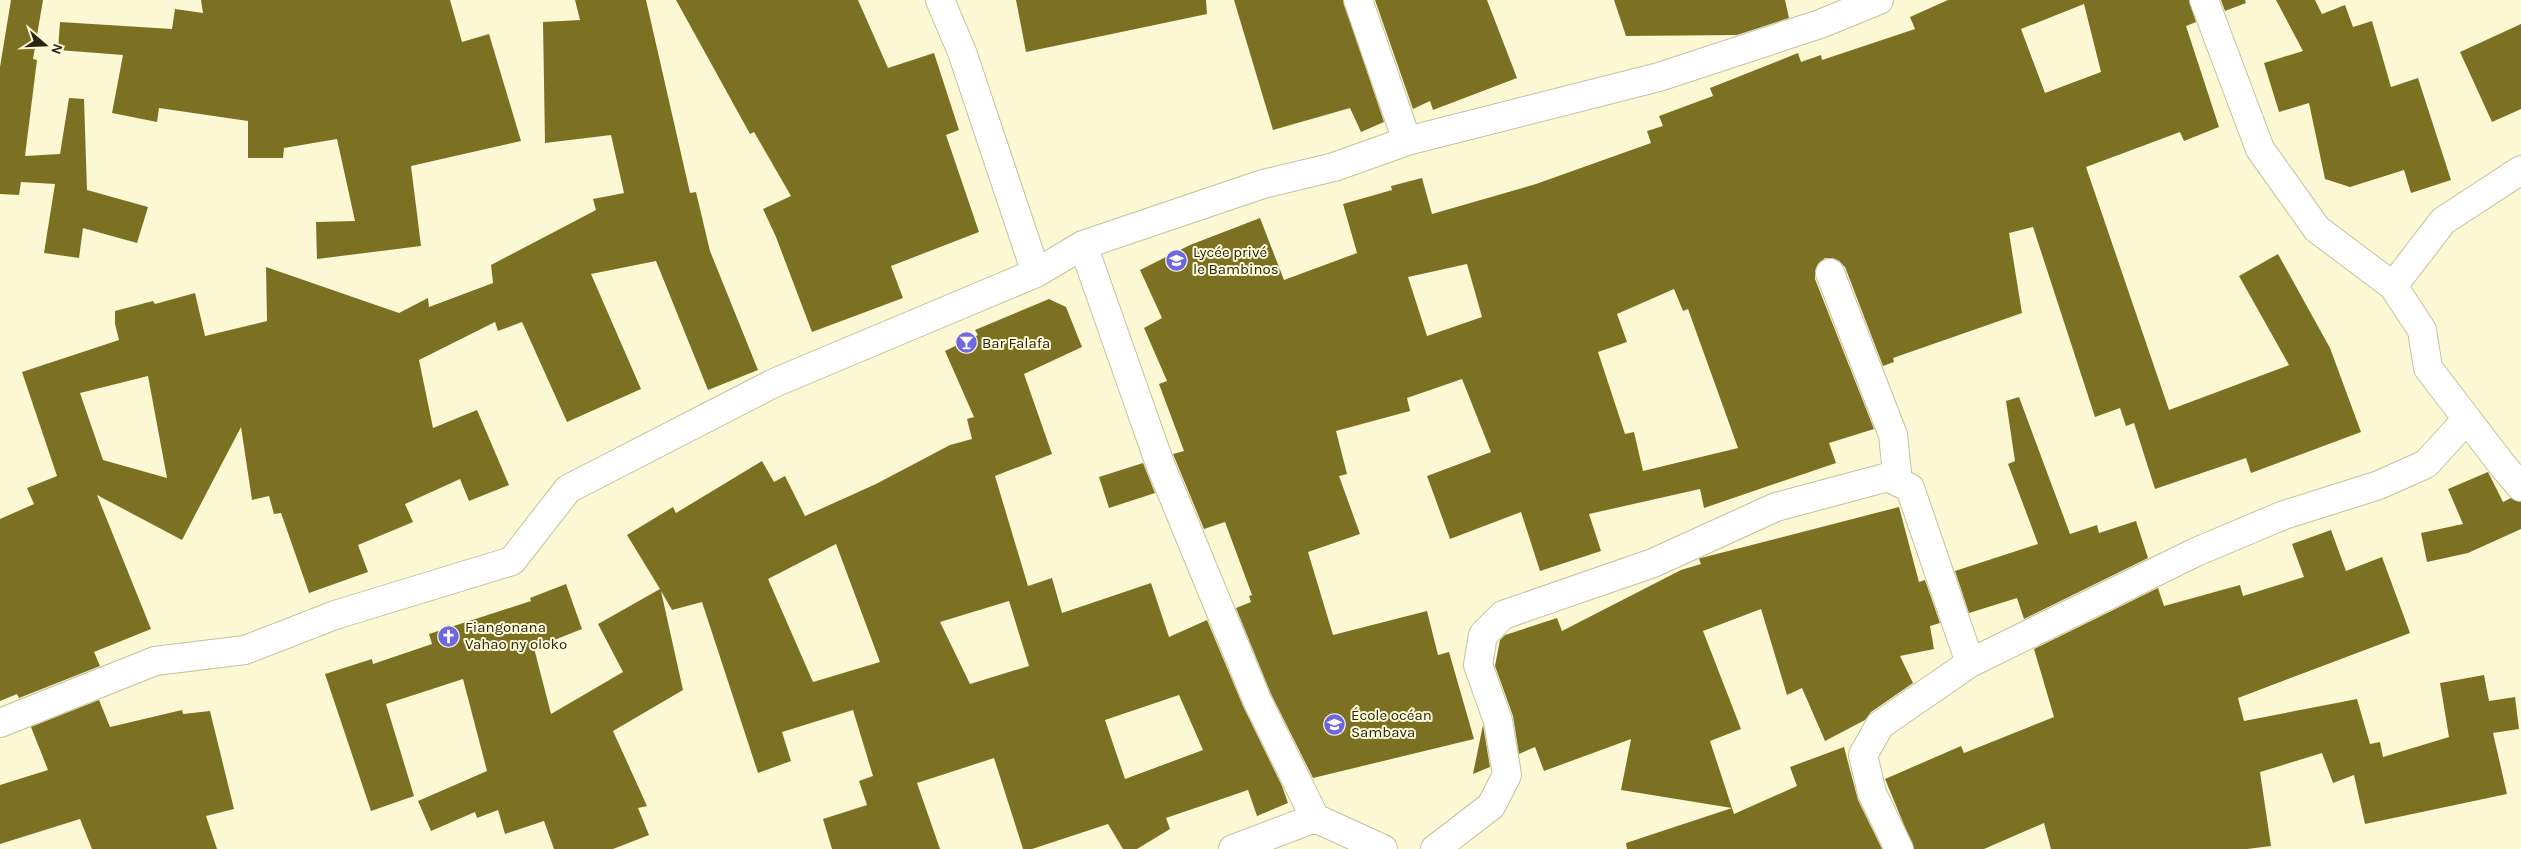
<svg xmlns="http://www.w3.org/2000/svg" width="2521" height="849" font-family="Karla,sans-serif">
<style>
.building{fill:#7c7122;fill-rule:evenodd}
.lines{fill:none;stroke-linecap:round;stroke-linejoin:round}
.minor-casing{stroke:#c5c19f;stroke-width:30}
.minor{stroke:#fff;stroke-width:28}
.labels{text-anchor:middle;stroke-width:4;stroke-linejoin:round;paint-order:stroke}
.poi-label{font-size:15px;fill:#272518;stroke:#fcf8d4;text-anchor:start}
</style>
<rect width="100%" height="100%" fill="#fcf8d4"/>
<path class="building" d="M11,0h32l-10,59 4,1 -12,96 35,-2 9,-56 15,1 3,91 61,17 -11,36 -54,-15 -4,30 -35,-5 11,-69 -34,-2 -2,13 -19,-1v-127z
M201,0h249l12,42 27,-8 32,107 -110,25 10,80 -104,13 -1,-37 39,-1 -18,-82 -53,9 -1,10h-35v-37l-89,-13 -2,14 -45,-9 11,-58 -65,-5 2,-28 112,7 3,-20 28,4z
M575,0h71l44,193 6,-1 14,59 48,119 -50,20 -52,-129 -65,13 50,115 -74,33 -45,-100 -24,9 -3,-9 -76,38 14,68 44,-18 32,75 -40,16 -9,-22 -55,25 8,18 -55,23 10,27 -59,21 -28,-80 -7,1 -5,-18 -17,4 -11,-73 -59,113 -85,-45 54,134 -57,23 6,14 -81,32 -2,-4 -17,7v-182l34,-15 -7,-16 30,-12 -35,-104 97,-32 -4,-16v-13l38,-10 2,3 40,-11 10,43 62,-15 -1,-54 133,46 29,-15 1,9 64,-24 -2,-18 105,-55 -3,-11 31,-6 -13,-58 -66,8 -2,-121 37,-2zM148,376l19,102 -64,-18 -23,-67z
M676,0h182l30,68 46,-15 25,77 -13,5 33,97 -88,34 12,32 -91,34 -36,-95 -13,-28 28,-13 -37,-64 -4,2z
M1016,0h190l1,14 -181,38z
M1234,0h109l41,122 -23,10 -11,-24 -77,22z
M1375,0h112l30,78 -84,32 -3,-9 -17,8z
M1614,0h171l4,18 -52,17 -111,1z
M1948,0h241l7,22 -10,4 33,101 -35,14 -4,-9 -94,35 83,243 120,-45 -50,-89 39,-22 52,94 31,84 -110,41 -5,-15 -91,31 -21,-66 -8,3 -6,-18 -25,9 -62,-190 -24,6 13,80 -129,45 1,4 -11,4 -38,-99 -6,-6 -7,-3h-7l-7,6 -3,7v8l59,150 -45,14 7,20 -132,45 -4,-19 -111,25 12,37 -61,20 -19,-59 -71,27 -23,-63 64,-24 -29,-73 -55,19 3,13 -74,20 11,43 -8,2 21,58 -52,18 25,83 94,-24 11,44 11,-3 25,87 -161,39 -42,-84 -35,-86 15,-6 -2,-6 3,-1 -27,-73 -21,7 -31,-75 11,-3 -25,-67 8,-3 -23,-53 18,-10 -22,-48 50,-25 70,-27 24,62 73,-27 -14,-49 49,-14 -1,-4 31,-8 10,36 104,-30 115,-41 -4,-12 16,-5 -4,-10 54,-20 -3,-8 88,-35 3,9 20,-7 1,5 93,-31 -5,-12zM2084,4l17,68 -56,21 -24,-64zM1467,264l15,53 -55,19 -19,-59zM1674,289l9,22 5,-2 50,139 -95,23 -9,-39 -9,2 -27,-82 29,-10 -10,-28z
M2221,0h24l1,3 -21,8z
M2276,0h39l7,14 23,-9 8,22 19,-6 19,66 27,-9 33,102 -40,13 -7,-23 -54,17 -25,-8 -16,-76 -30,9 -15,-49 39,-12z
M2521,24v85l-29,13 -32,-70z
M1049,299l17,8 16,40 -58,27 28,80 -57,22 33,110 24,-8 10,35 89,-30 18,54 38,-17 36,86 39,80 6,17 -31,13 -9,-26 -82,28 4,11 -33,20h-14l-15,-25 -76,25h-9l-29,-91 -77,25 23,66h-108l-9,-30 44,-14 -8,-24 14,-5 -20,-66 -71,22 9,29 -33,12 -56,-171 -30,8 -11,-19 22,99 -70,41 34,75 -9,2 11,27 -36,14h-59l-10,-28 -39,13 -7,-24 -21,8 -2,-6 -44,19 -13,-30 69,-30 -24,-92 -77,25 28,92 -43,15 -46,-137 47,-15 1,5 59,-20 -3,-10 102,-33 -1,-3 36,-14 16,45 -48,19 17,66 72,-42 -25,-48 62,-35 -33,-54 46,-28 3,6 86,-52 12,21 11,-6 20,40 71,-32 74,-39 22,-6 -5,-20 7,-2 -29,-66 33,-16 -3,-5zM836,544l44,118 -67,20 -45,-103zM1009,601l20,65 -59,18 -30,-62zM1179,695l24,55 -78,29 -20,-59z
M2019,397l51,137 27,-9 2,8 37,-12 12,37 -124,61 -7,-21 -48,15 -14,-42 83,-27 -30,-80 7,-3 -9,-60z
M1143,463l12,30 -46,15 -10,-31z
M2488,472l15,30 8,-4 10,4v27l-53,24 -41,9 -6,-29 42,-9 -15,-35z
M1899,507l20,75 6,-2 15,43 -10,3 4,23 -34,7 13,27 -42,29 -6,8 -40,21 -23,-53 -15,7 -26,-86 -58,22 38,98 -31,12 22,67 -111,-18 10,-51 -87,32 -9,-24 -16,7 -6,-38 -18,-50 5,-26 5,-5 52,-17 5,13 119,-61 20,-6 -2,-5 2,-1z
M2331,530l15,41 36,-14 28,76 -172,65 6,23 113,-22 13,45 10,-2 3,15 66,-20 -9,-54 44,-8 5,26 26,-4 4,32 -26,4 14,61 -142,30 -11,-49 -21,8 -11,-30 -62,19 11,74 -24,3h-196l-7,-26 -60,26h-70l-29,-70 76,-33 3,7 90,-36 -20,-68 124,-61 6,18 76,-21 3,11 61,-19 -12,-33z
M99,700l11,27 72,-17 1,4 27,-3 24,98 -28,7 11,33h-125l-12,-30 -80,25v-59l48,-15 -17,-43z
M1483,725l7,42 -17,7z
M1844,747l14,53 24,49h-255l-1,-6 106,-35 2,6 63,-28 -7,-19z"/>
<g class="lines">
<defs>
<path id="minor" d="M940,0l22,52 74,221
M1358,0l49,141
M2204,0l56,149 57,80 76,57 29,44 6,38 75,98 18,21
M1083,245l77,219 97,236 58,118 68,31
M1830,273l63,162 5,47
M2393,286l50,-65 78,-51
M0,723l155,-62 90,-11 90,-35 177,-54 56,-72 206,-106 262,-110 47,-28 180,-61 71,-17 73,-26 252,-64 161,-53 59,-24
M1233,849l82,-31
M1435,849l56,-43 16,-31 -9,-54 -20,-56 5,-30 20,-20 150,-52 123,-56 112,-30 22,11 60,175
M1899,849l-27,-56 -9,-38 17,-30 90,-62 226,-111 88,-37 95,-30 47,-21 41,-45"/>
</defs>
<use href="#minor" class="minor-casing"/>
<use href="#minor" class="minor"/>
</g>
<defs>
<symbol id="school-disc" viewBox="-11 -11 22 22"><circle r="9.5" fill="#6d68e2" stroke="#fcf8d4"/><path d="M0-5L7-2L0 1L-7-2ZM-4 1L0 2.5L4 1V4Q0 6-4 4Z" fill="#fff"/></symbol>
<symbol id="bar-disc" viewBox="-11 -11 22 22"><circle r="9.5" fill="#6d68e2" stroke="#fcf8d4"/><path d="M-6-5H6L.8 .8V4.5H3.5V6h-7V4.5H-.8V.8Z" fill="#fff"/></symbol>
<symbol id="church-disc" viewBox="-11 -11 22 22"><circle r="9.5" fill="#6d68e2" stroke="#fcf8d4"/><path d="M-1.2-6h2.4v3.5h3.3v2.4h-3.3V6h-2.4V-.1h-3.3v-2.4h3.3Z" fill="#fff"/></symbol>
</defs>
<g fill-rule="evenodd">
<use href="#school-disc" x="1164" y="248" width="25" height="25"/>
<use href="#bar-disc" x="954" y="330" width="25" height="25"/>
<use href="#church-disc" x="436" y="624" width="25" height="25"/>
<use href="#school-disc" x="1322" y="712" width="25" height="25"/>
</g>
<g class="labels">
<g class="poi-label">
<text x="1193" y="257">Lycée privé<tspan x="1193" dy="17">le Bambinos</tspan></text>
<text x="982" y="348">Bar Falafa</text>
<text x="465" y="632">Fiangonana<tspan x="465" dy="17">Vahao ny oloko</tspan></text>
<text x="1351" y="720">École océan<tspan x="1351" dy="17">Sambava</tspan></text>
</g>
</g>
<g transform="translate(45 45) rotate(109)" stroke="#fcf8d4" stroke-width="4" paint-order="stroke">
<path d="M0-4L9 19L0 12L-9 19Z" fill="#272518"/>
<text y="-8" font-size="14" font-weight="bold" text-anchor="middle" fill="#272518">N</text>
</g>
</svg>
